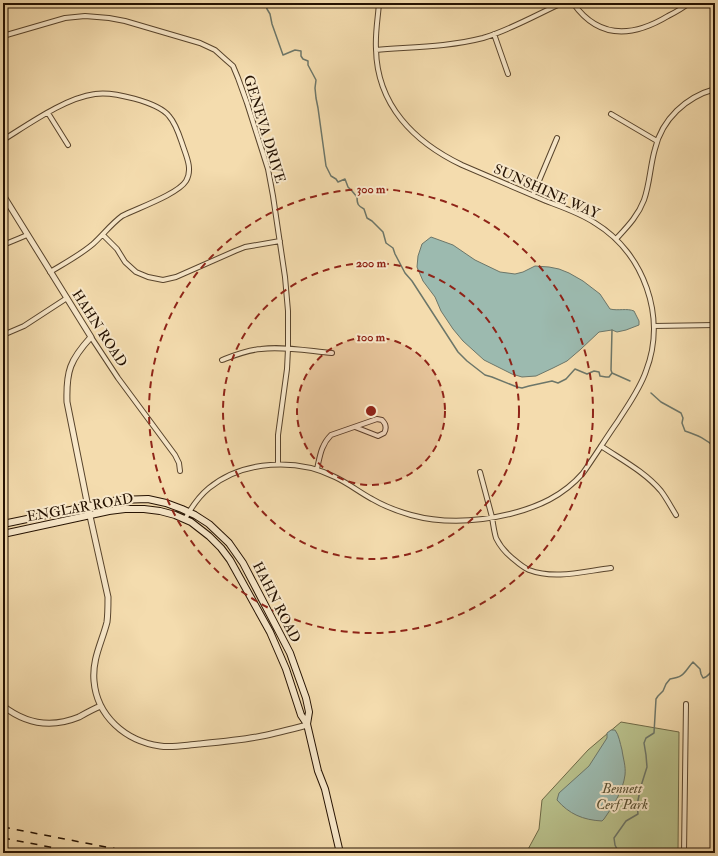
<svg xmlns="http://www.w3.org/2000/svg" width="718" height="856" font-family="'IM FELL Double Pica',serif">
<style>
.green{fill:#b9c18c;stroke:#6e6946}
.water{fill:#9cbaaf;stroke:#6c7669}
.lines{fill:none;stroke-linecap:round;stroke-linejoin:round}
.stream{stroke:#6c7669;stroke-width:1.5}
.minor-casing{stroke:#58442c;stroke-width:6}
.tertiary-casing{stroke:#58442c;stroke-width:7}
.secondary-casing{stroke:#241101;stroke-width:8}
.minor{stroke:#f8e8ca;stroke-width:4}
.tertiary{stroke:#f8e8ca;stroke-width:5}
.secondary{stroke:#f8e8ca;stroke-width:6}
.rail{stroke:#241101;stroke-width:1.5;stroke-dasharray:7 7;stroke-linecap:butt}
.ring{fill:none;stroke:#8f2418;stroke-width:2;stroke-dasharray:7 5}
.labels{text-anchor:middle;stroke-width:4;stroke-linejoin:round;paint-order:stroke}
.street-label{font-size:14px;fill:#241101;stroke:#f8e8ca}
.park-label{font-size:14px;font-style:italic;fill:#584f32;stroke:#f8e8ca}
.centre{fill:#8f2418;stroke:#f8e8ca;stroke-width:2}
.ring-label{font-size:12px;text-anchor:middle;font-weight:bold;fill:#8f2418;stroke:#f8e8ca;stroke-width:4;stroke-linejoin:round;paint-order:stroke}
</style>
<rect width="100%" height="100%" fill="#f4dcae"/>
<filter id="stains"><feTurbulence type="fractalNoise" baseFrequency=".005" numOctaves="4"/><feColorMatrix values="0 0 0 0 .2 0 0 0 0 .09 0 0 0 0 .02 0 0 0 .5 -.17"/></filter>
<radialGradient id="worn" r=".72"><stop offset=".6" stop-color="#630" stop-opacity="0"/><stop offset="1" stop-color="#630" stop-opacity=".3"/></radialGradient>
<path class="green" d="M621,722l58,10 -1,121h-152l13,-24 3,-29 46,-50z"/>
<path class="water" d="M431,237l22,8 22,15 25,12 15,2 8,-2 12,-6 14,1 10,2 10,4 14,8 17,13 10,15c8,2 17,-1 24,2l5,10v4l-13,5 -9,2 -5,-2 -13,2 -18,17 -14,12 -14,7 -17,8 -14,1 -10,-3 -28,-14 -21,-19 -10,-12 -12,-18 -6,-14 -12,-16 -6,-14 1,-11 4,-12z
M611,730h4c4,5 5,13 7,20 1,8 4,16 3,25 -2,16 -12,31 -21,44l-2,2c-19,-1 -33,-7 -45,-21l2,-7 30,-27 18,-28v-5z"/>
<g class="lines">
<path class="stream" d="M265,3l2,6 3,5 2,10 11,31 12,-5 6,1v5l2,3 5,2v4l8,15 -1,8 1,10 2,10 8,58 5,10 5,3 2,3 7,-3 3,8 4,4 5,6c0,7 1,9 7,12l3,9 5,3 11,11 3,11 7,5 2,6 10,19 7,8 46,71 9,9 18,14 7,2 25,10 5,1 7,-2 23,-5 6,2 8,-4 9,-10 12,5 7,-3 5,1 1,4 6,1h3l3,-4 18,8
M612,330l-1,40 1,3
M651,393l10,9 20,11 2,5 -1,5 3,8c12,4 22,8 30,17
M621,853l-4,-4 -2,-4 -1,-7 12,-17 12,-7 -1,-9 4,-19 6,-19 -1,-12 -2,-12 2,-5 8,-5 2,-34 2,-3 5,-5 3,-7 4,-5c15,-2 14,-7 23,-17l7,7 1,5 2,4c6,-1 7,-7 12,-9"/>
<defs>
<path id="minor" d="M573,3c26,37 60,34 95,13 8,-4 15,-8 21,-13
M494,34l14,40
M3,36l62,-18 20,-2 24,2 16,3 75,22 15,7 10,9 8,7 5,12 9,25 21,66 5,27 12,81 3,34v38l-1,20 -9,66v29
M376,50c35,-3 72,-3 107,-12 27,-8 53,-23 79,-35
M48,113l20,32
M611,114l46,27
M3,140c26,-16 62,-42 92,-46 17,-3 63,8 74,22 8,9 11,22 15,33 4,11 8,22 2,32 -8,13 -48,27 -64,35 -11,8 -19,19 -29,28 -13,11 -28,19 -43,28
M533,195l24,-57
M103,235l14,14 8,13 11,10 12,5 15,3 13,-3 59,-26 10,-4 35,-6
M616,239c11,-12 22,-23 28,-39 6,-17 6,-34 11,-51 7,-30 31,-52 60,-60
M3,245l17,-7 7,-3
M654,326l61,-1
M3,335l21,-9 43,-28
M91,337l27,41 57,77 4,8 1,8
M222,360c13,-5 25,-10 39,-11 22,-3 48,2 71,4
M601,446c21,14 44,26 60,45 6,8 10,16 15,24
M317,469c3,-13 4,-24 14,-34l46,-16 5,1c4,4 5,8 2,13l-6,3 -23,-9
M480,472c4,15 8,30 12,45 1,7 2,14 4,21 4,8 9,14 15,19 6,5 11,10 18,13 26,10 56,1 82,-2
M185,519c6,-11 13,-22 24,-31 34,-28 88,-30 126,-11 13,6 24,15 37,22 12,7 25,12 39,16 33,9 66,7 99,-1 28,-7 53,-18 73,-41 12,-17 23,-35 35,-52 10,-16 22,-32 28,-50 21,-54 -2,-118 -51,-148 -15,-10 -33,-16 -49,-22 -28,-12 -56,-24 -84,-36 -48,-23 -85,-60 -86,-116 -1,-16 2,-31 3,-46
M684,853l2,-149"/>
<path id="tertiary" d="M3,195l88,142c-21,23 -25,34 -24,65l21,105 20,90c0,8 0,17 -1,25 -5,20 -15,37 -13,59 3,35 31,60 66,65 12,2 26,-1 39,-2 21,-2 43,-4 63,-8 15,-3 30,-7 45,-11
M3,706c23,18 49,22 76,11 7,-4 14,-8 22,-11"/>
<path id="secondary" d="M3,524l115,-24 30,-1 18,4 16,6 13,6 14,9 20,19 14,20 34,65 13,25 16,45 3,14 -2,12
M3,534l106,-23 16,-2h19l16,2 15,4 16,7 18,14 12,12 9,12 40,72 16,37 15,46 6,9 11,47 7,18 15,64"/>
</defs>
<use href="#minor" class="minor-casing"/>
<use href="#tertiary" class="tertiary-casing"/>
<use href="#secondary" class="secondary-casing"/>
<use href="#minor" class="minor"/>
<use href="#tertiary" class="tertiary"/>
<use href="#secondary" class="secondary"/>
<path class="rail" d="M3,827l134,26
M3,838l52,10"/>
</g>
<circle cx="371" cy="411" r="74" fill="#8f2418" fill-opacity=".12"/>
<g class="ring">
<circle cx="371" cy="411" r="74"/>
<circle cx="371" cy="411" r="148"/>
<circle cx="371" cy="411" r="222"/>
</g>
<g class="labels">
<g class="street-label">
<text transform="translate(265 129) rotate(73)" y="5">GENEVA DRIVE</text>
<text transform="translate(547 191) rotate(24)" y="5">SUNSHINE WAY</text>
<text transform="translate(100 328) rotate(57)" y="5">HAHN ROAD</text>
<text transform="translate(80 507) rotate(-10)" y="5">ENGLAR ROAD</text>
<text transform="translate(277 602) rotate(63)" y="5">HAHN ROAD</text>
</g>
<g class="park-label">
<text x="622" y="793">Bennett<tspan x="622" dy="16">Cerf Park</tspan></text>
</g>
</g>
<circle cx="371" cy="411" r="6" class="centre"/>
<g class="ring-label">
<text x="371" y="193">300 m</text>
<text x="371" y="267">200 m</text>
<text x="371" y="341">100 m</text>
</g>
<rect width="718" height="856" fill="none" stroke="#f4dcae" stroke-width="16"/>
<rect x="4" y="4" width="710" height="848" fill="none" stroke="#241101" stroke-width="2"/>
<rect x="8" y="8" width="702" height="840" fill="none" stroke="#241101"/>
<rect width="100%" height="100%" filter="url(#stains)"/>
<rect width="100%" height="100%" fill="url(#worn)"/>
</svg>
